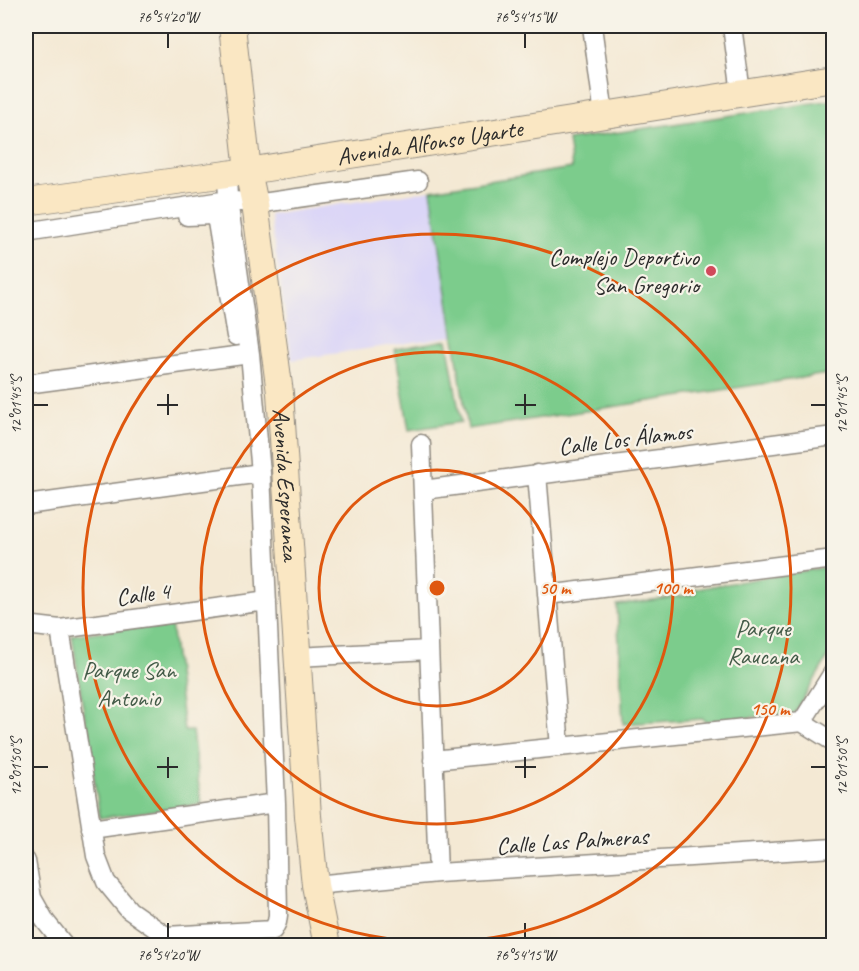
<svg xmlns="http://www.w3.org/2000/svg" width="859" height="971" font-family="Caveat,sans-serif">
<style>
.built{fill:#dbd6f7}
.green{fill:#7ccc8c;stroke:#547c5c;stroke-width:1.5}
.lines{fill:none;stroke-linecap:round;stroke-linejoin:round}
.street-casing{stroke:#908a80;stroke-width:21}
.secondary-casing{stroke:#908a80;stroke-width:28}
.street{stroke:#fff;stroke-width:18}
.secondary{stroke:#fae7c3;stroke-width:26}
.ticks{fill:none;stroke:#2b2b2b;stroke-width:2}
.ring{fill:none;stroke:#df570e;stroke-width:3}
.poi-dot{fill:#d1495b;stroke:#f7f3e8;stroke-width:2}
.labels{text-anchor:middle;stroke-width:4.5;stroke-linejoin:round;paint-order:stroke}
.street-label{font-size:24px;fill:#2b2b2b;stroke:#f7f3e8}
.poi-label{font-size:24px;fill:#2b2b2b;stroke:#f7f3e8;text-anchor:end}
.park-label{font-size:24px;fill:#435b48;stroke:#f7f3e8}
.centre{fill:#df570e;stroke:#f7f3e8;stroke-width:3}
.ring-label{font-size:18px;text-anchor:middle;font-weight:bold;fill:#df570e;stroke:#f7f3e8;stroke-width:4.5;stroke-linejoin:round;paint-order:stroke}
.neatline{fill:none;stroke:#2b2b2b;stroke-width:2}
.ticks-label{font-size:15px;text-anchor:middle;fill:#2b2b2b}
</style>
<rect width="100%" height="100%" fill="#f7f3e8"/>
<filter id="ink" filterUnits="userSpaceOnUse"><feTurbulence type="fractalNoise" baseFrequency=".0167" numOctaves="2"/><feDisplacementMap in="SourceGraphic" scale="12" xChannelSelector="R" yChannelSelector="G"/><feConvolveMatrix kernelMatrix="1 2 1 2 8 2 1 2 1" color-interpolation-filters="sRGB"/></filter>
<filter id="wash" filterUnits="userSpaceOnUse"><feTurbulence type="fractalNoise" baseFrequency=".008" numOctaves="4" result="noise"/><feDisplacementMap in="SourceGraphic" scale="24" xChannelSelector="R" yChannelSelector="G"/><feGaussianBlur stdDeviation="1.35" result="paint"/><feColorMatrix in="noise" values="0 0 0 0 0 0 0 0 0 0 0 0 0 0 0 0 0 1.4 0 .05"/><feComposite in="paint" operator="in"/></filter>
<g filter="url(#wash)">
<rect width="100%" height="100%" fill="#f4e9d4"/>
<path class="built" d="M431,190l22,146 -161,24 -22,-145z"/>
<path class="green" d="M833,100v273l-365,56 -37,-239 141,-22 -4,-28z
M447,340l14,82 -52,8 -14,-81z
M833,566v83l-39,65 -90,7 -1,-2 -80,5 -6,-119 79,-11 -1,-5z
M171,623l13,108h8l9,73 -101,14 -28,-183z"/>
</g>
<g filter="url(#ink)">
<g class="lines">
<defs>
<path id="street" d="M592,26l12,89
M732,26l9,67
M187,216l26,-1 4,7 19,114
M26,232l202,-32 27,4 163,-23
M26,384l224,-30
M421,444l17,429
M537,474l23,273
M423,490l411,-54
M26,505l235,-32
M547,595l287,-36
M26,625l34,4 207,-28
M60,629l36,227 10,26 23,28 37,26 107,-6 4,-8 1,-7 -2,-112 -15,-330 -11,-119 -22,-154 -1,-26
M297,657l132,-7
M802,722l32,-51
M433,760l369,-38 32,20
M91,829l185,-26
M26,861l6,37 13,23 20,25
M315,885l123,-12 396,-25"/>
<g id="secondary">
<path id="s1" d="M232,26l16,145 7,33 25,189 28,423 7,69 12,61"/>
<path id="s2" d="M26,202l222,-31 586,-92"/>
</g>
</defs>
<use href="#street" class="street-casing"/>
<use href="#secondary" class="secondary-casing"/>
<use href="#street" class="street"/>
<use href="#secondary" class="secondary"/>
</g>
</g>
<path class="ticks" d="M168,33v15M525,33v15M168,394v21M525,394v21M33,405h15M157,405h21M515,405h21M811,405h15M168,757v21M525,757v21M33,767h15M157,767h21M515,767h21M811,767h15M168,923v15M525,923v15"/>
<g class="ring">
<circle cx="437" cy="588" r="118"/>
<circle cx="437" cy="588" r="236"/>
<circle cx="437" cy="588" r="354"/>
</g>
<circle class="poi-dot" cx="711" cy="271" r="6"/>
<g class="labels">
<g class="street-label">
<text dy="8" stroke="none"><textPath href="#s2" startOffset="408">Avenida Alfonso Ugarte</textPath></text>
<text transform="translate(625 439) rotate(-7)" y="8">Calle Los Álamos</text>
<text dy="8" stroke="none"><textPath href="#s1" startOffset="462">Avenida Esperanza</textPath></text>
<text transform="translate(143 594) rotate(-8)" y="8">Calle 4</text>
<text transform="translate(572 841) rotate(-4)" y="8">Calle Las Palmeras</text>
</g>
<g class="poi-label">
<text x="699" y="265">Complejo Deportivo<tspan x="699" dy="28">San Gregorio</tspan></text>
</g>
<g class="park-label">
<text x="763" y="636">Parque<tspan x="763" dy="28">Raucana</tspan></text>
<text x="129" y="678">Parque San<tspan x="129" dy="28">Antonio</tspan></text>
</g>
</g>
<circle cx="437" cy="588" r="9" class="centre"/>
<g class="ring-label">
<text x="555" y="594">50 m</text>
<text x="673" y="594">100 m</text>
<text x="770" y="715">150 m</text>
</g>
<rect width="859" height="971" fill="none" stroke="#f7f3e8" stroke-width="66"/>
<rect x="33" y="33" width="793" height="905" class="neatline"/>
<g class="ticks-label">
<text x="168" y="22">76°54'20"W</text>
<text x="525" y="22">76°54'15"W</text>
<text transform="translate(16 405) rotate(-90)" y="5">12°01'45"S</text>
<text transform="translate(842 405) rotate(-90)" y="5">12°01'45"S</text>
<text transform="translate(16 767) rotate(-90)" y="5">12°01'50"S</text>
<text transform="translate(842 767) rotate(-90)" y="5">12°01'50"S</text>
<text x="168" y="960">76°54'20"W</text>
<text x="525" y="960">76°54'15"W</text>
</g>
</svg>
